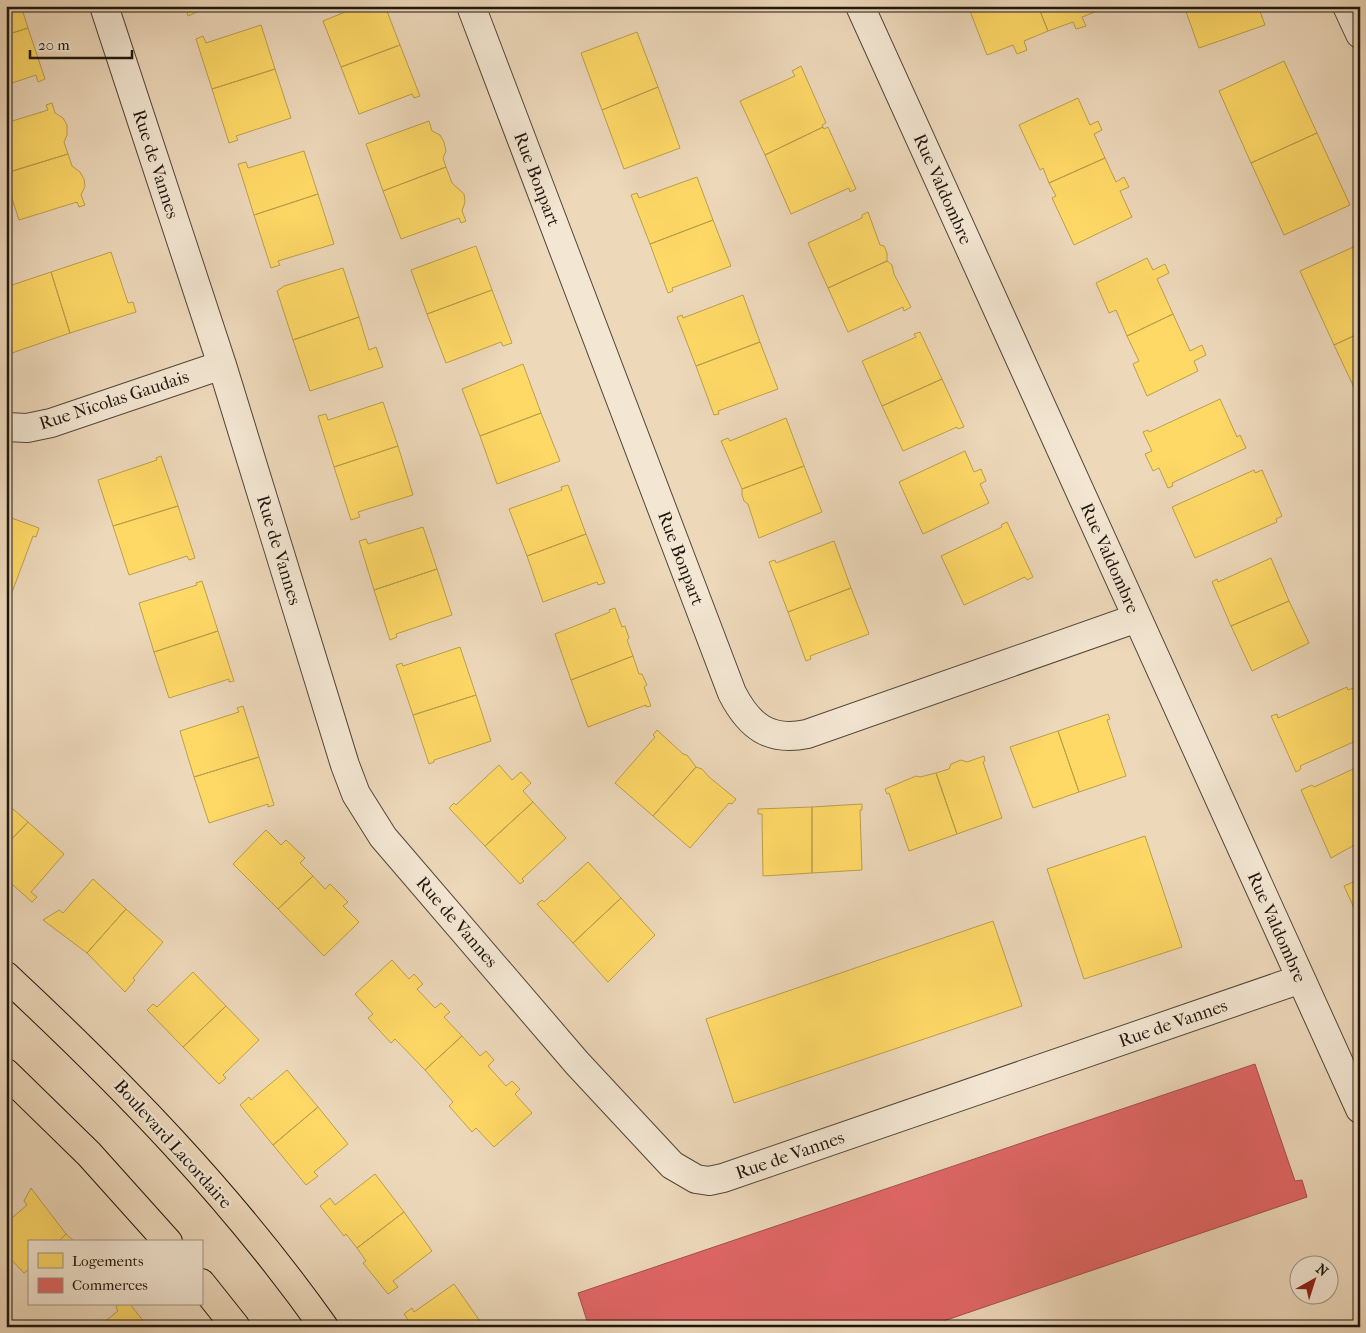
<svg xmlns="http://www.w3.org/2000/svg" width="1366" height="1333" font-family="'IM FELL French Canon',serif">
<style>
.homes{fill:#ffd966;stroke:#bc9f4b}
.shops{fill:#e06666;stroke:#a64e4b}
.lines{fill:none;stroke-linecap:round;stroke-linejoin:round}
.minor-casing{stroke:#524738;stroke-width:30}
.major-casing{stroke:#1f170d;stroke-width:30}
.minor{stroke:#f3e6d2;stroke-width:28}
.major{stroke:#edd8ba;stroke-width:28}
.labels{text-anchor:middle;stroke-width:5;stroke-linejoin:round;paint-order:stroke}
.street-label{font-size:18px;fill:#1f170d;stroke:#f3e6d2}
</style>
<rect width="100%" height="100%" fill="#edd8ba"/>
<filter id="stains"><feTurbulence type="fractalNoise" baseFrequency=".004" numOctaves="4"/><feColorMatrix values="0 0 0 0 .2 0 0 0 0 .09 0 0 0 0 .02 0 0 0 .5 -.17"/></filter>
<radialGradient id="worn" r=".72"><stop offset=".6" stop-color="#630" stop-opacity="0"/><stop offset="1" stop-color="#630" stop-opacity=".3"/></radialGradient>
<path class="homes" d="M6,6h15l7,22 -22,7z
M186,6h16l-6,2 1,4 -9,4z
M360,6h25l15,39 -59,22 -18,-46z
M968,6h70l10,25 -24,10 3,9 -10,4 -4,-9 -26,10z
M1038,6h70v1l-26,10 4,9 -10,3 -3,-7 -25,9z
M1184,6h74l7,19 -66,23z
M261,25l14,44 -63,20 -16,-50 7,-3 3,7z
M28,28l17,51 -7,3 -2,-7 -30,10v-50z
M637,32l21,55 -56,23 -21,-57z
M400,45l20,51 -6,2 -2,-4 -53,20 -18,-47z
M1284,61l33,72 -66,30 -32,-72z
M801,66l25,57 -4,2 1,2 -58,28 -25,-54 55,-25 -3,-5z
M275,69l16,49 -55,18 2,4 -9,3 -17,-54z
M658,87l22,61 -56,21 -22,-59z
M1078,98l12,27 8,-4 4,9 -8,4 11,24 -56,25 -6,-15 -3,2 -21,-45z
M52,103l3,10 8,5 4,7v10l-3,7 4,12 -62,19v-50l42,-13 -2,-5z
M429,121l3,10 8,4 4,7 2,9 -3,7 3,9 -63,24 -17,-47z
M823,127l1,2 4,-2 28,62 -6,3 -1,-4 -58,26 -26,-59z
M1317,133l33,72 -66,30 -33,-72z
M304,151l14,43 -64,21 -16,-51 8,-2 2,6z
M68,154l4,12 8,6 4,7 1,7 -4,9 4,10 -6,2 -2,-5 -58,18 -13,-40v-7z
M1105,158l11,24 8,-5 5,10 -9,4 12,26 -58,28 -22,-47 4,-2 -7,-13z
M446,167l6,16 12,11 1,8 -3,9 4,10 -5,2 -2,-5 -58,21 -18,-48z
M697,177l16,43 -63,24 -19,-49 6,-2 2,5z
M318,194l16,50 -56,17 2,4 -9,3 -17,-53z
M868,212l12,33 4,1 3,7v8l-59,27 -20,-45 54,-25v-3z
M713,220l18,46 -59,22 1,3 -5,2 -18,-49z
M1360,244v89l-26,12 -34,-74z
M476,246l16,44 -65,24 -16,-44z
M111,252l17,51 5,-1 3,10 -66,21 -19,-61z
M1147,258l6,12 12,-6 4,9 -12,6 16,35 -46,22 -11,-26 -7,3 -13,-30z
M887,261l5,4 2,9 17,33 -7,4 -1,-4 -55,25 -20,-44z
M343,268l16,49 -66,23 -16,-49 7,-5z
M51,272l19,61 -61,21 -3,-8 4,-3 -4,-11v-45z
M492,290l20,53 -9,3 -2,-4 -55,21 -19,-49z
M743,295l17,47 -64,24 -19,-49 5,-2 1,3z
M1173,314l17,37 12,-6 4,10 -12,6 4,10 -51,25 -14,-32 6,-3 -12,-25z
M359,317l10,33 7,-3 7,20 -73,24 -17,-51z
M920,332l22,47 -60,27 -20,-45 54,-24 -2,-3z
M1360,333v67l-26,-55z
M760,342l18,47 -60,22 1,3 -5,1 -18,-49z
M523,364l18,49 -61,23 -18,-47z
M942,379l22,48 -6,2 -1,-2 -54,24 -21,-45z
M1220,399l17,38 3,-2 6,13 -74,35 1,3 -5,2 -9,-20 -6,3 -8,-17 7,-3 -9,-19 5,-2 1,2z
M383,402l15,44 -64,21 -16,-51 8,-2 2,6z
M541,413l19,48 -63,23 -17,-48z
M786,418l18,48 -62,23 -21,-48 7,-3 2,3z
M398,446l15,49 -55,17 2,5 -9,3 -17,-53z
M965,451l9,21 7,-3 5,12 -6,3 9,19 -66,31 -24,-52z
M161,456l17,50 -65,20 -15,-46 59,-20 -1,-2z
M804,466l18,46 -63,26 -11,-34 -4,-3 -2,-6v-6z
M1254,470l1,3 7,-3 20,46 -6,3 1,3 -82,36 -23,-51z
M568,485l18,49 -59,22 -18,-47 53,-19 -1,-3z
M178,506l17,52 -6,2 -2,-4 -58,19 -16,-49z
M6,516l33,12 -3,9 -3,-1 -22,59 -5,-2z
M1007,522l26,55 -6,3 -2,-3 -61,28 -23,-49 61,-29 -1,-2z
M423,527l14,42 -63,21 -15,-49 7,-2 2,5z
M586,534l19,49 -7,2 -1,-3 -54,20 -16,-46z
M834,541l17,47 -63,24 -19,-50 6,-2 1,3z
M1271,558l18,43 -58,25 -19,-44 5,-3 1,3z
M437,569l15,46 -56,19 1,3 -7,3 -16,-50z
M202,581l16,50 -64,21 -15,-49 58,-18 -1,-2z
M851,588l18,46 -59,22 1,3 -5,2 -18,-49z
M1289,601l20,42 -57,28 -21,-45z
M615,608l7,19 3,-1 4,12 -2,2 6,16 -62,24 -16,-46 55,-22 -1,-2z
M218,631l16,50 -5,1v-3l-60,19 -15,-46z
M460,647l16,48 -63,20 -17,-50 6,-2 1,3z
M633,656l6,18h3l5,11 -3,2 7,19 -5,1v-2l-58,22 -17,-47z
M1347,687l1,3 8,-3 4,9v43l-60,27 1,3 -5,3 -25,-56 6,-2 1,4z
M476,695l15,46 -57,19v2l-5,2 -16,-49z
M243,706l16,51 -65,20 -14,-46 59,-19 -2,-4z
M1108,714l2,5 -3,1 19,56 -47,16 -21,-61z
M657,730l26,24 4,1 9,12 -43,49 -38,-33 40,-46 -2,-2z
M1058,731l21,61 -46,16 -23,-61z
M984,756l1,5 -2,1 19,56 -45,16 -21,-61 13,-4 2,-5 10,-4 6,2z
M259,757l15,48 -6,2v-3l-59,19 -15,-46z
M499,765l13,15 9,-8 10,11 -8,8 10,11 -48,44 -36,-38 5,-5 2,2z
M1360,766v76l-29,16 -30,-68 11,-5 2,2z
M696,767l6,2 7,8 27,22 -4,5 -3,-1 -39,45 -37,-32z
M936,773l21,61 -48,17 -20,-58 -2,1 -2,-5 31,-13 4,1z
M533,802l33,36 -44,41 2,2 -4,3 -35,-38z
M6,803l22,19 -22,23z
M862,804v6h-2l2,60 -50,3v-66z
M812,807v66l-49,3 -1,-62h-4v-5z
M28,822l36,32 -33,38 6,5 -5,5 -19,-17 -4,5 -3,-2v-43z
M266,830l15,15 5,-5 19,18 -5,5 13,13 -35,33 -45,-45z
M1145,836l37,111 -98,32 -37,-110z
M588,862l33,36 -48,45 -36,-39 5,-4 2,2z
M313,876l12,13 5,-5 18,18 -5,4 16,16 -35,34 -46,-47z
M93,879l33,30 -39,44 -44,-33 16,-10 4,3z
M1360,879v42l-16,-35z
M621,898l34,37 -47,47 -35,-39z
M126,909l37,33 -30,36 2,2 -10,12 -38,-39z
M993,921l29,85 -288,97 -28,-84z
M392,960l17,19 5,-5 9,10 -6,5 18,19 6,-5 9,9 -6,5 18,19 -37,34 -30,-31 -4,4 -23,-25 5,-4 -18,-20z
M193,972l33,34 -43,41 -36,-37 6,-6 4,3z
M226,1006l33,34 -36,35 3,3 -7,6 -36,-37z
M462,1036l18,20 6,-5 8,9 -6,6 18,20 6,-5 8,8 -5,5 17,19 -38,34 -18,-19 -4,4 -23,-26 4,-4 -28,-32z
M287,1070l31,37 -45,38 -33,-40 9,-8 2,3z
M318,1107l30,37 -34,28 4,4 -12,9 -33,-40z
M375,1174l29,38 -47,36 -11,-14 -2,2 -24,-30 10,-8 5,7z
M31,1188l35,46 -8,8h-29v27l-5,4 -18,-19v-31l21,-18 -3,-4z
M404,1212l28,39 -39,30 5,6 -10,7 -25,-31 3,-2 -9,-13z
M66,1234l9,8h-17z
M454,1284l28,40 -4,3h-65l-9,-13 8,-6 2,4z
M119,1304h11l18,23h-50l20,-16 -2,-4z"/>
<path class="shops" d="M1255,1064l40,117 7,-1 5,17 -381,130h-337l-11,-34z"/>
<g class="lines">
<defs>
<path id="minor" d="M104,6l118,359 123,400 11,29 27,43 194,226 95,102 24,14 13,2 14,-3 578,-199
M471,6l261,687c17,33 37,49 75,41l330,-116
M860,6l500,1103
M1347,6l13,28
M6,427l21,1 24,-5 171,-58"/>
<path id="major" d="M6,976c117,109 225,220 318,351
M6,1073l83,81 79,88
M201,1283l35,44"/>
</defs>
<use href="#minor" class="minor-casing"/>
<use href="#major" class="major-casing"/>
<use href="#minor" class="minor"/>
<use href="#major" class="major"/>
</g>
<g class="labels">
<g class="street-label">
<text transform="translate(156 164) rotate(72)" y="6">Rue de Vannes</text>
<text transform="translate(537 179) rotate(69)" y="6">Rue Bonpart</text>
<text transform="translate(943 189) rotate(66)" y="6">Rue Valdombre</text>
<text transform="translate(114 400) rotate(-18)" y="6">Rue Nicolas Gaudais</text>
<text transform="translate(279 550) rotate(73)" y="6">Rue de Vannes</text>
<text transform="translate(681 558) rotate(69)" y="6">Rue Bonpart</text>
<text transform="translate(1110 558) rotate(66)" y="6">Rue Valdombre</text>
<text transform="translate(457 922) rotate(49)" y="6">Rue de Vannes</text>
<text transform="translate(1277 927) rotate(66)" y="6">Rue Valdombre</text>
<text transform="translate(1173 1023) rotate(-19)" y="6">Rue de Vannes</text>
<text transform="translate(173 1144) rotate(48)" y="6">Boulevard Lacordaire</text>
<text transform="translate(790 1155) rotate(-19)" y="6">Rue de Vannes</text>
</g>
</g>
<rect width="1366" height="1333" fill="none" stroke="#edd8ba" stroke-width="25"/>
<rect x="8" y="8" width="1351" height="1318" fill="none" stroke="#1f170d" stroke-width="2.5"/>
<rect x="12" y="12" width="1341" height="1308" fill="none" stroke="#1f170d"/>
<rect x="28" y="1240" width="175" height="65" fill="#f3e6d2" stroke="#9e9383"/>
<rect x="38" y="1253" width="25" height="15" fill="#ffd966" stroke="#9e9383"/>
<text x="72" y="1266" font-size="15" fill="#1f170d">Logements</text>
<rect x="38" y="1278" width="25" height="15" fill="#e06666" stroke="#9e9383"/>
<text x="72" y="1290" font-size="15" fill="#1f170d">Commerces</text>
<g transform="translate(1314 1280) rotate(39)"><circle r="24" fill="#f3e6d2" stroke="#9e9383"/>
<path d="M0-4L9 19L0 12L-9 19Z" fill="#8f2418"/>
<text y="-8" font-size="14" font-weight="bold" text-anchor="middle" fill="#1f170d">N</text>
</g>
<path d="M30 50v8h102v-8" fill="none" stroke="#1f170d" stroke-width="2.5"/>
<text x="38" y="50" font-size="15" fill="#1f170d" stroke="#f3e6d2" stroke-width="4" paint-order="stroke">20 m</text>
<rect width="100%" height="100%" filter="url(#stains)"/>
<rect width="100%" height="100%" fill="url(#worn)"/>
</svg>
